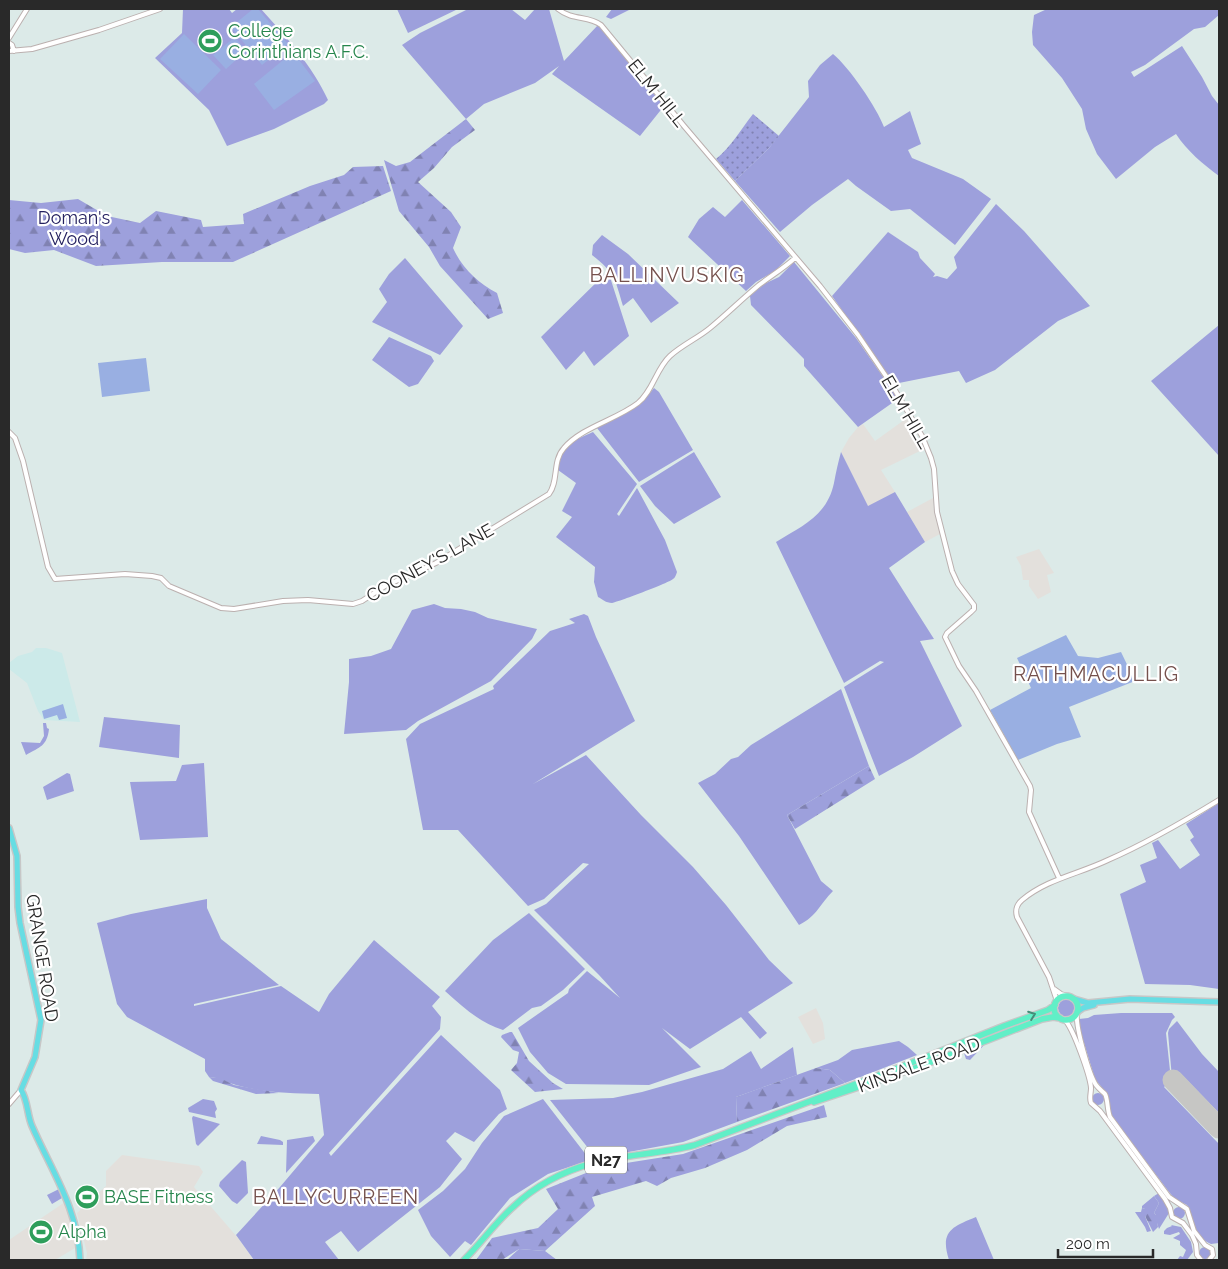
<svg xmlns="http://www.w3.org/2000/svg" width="1228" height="1269" font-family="Raleway,sans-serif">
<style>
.industrial{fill:#e3e0dc}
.education{fill:#cceae9}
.grass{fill:#9da0dc}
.forest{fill:url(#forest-firs)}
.garden{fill:url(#garden-dots)}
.pitch{fill:#99afe2}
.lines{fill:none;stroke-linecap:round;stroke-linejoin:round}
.runway{stroke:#c6c6c4;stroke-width:21}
.minor-casing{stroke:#bbb0af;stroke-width:6}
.major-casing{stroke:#c7c7c7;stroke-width:8}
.highway-casing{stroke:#c7c7c7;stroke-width:8}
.minor{stroke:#fff;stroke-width:4}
.major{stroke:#67dde3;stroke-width:5}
.highway{stroke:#61efc7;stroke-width:5.5}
.oneway{stroke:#458c78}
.labels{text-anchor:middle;stroke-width:4.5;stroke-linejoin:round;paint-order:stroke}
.shield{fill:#fff;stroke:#696969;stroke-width:1}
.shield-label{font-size:16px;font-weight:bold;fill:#292929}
.leisure-label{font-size:18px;fill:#27864d;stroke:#fff;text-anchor:start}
.street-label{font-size:18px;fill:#292929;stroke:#fff}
.park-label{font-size:18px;fill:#24205f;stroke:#fff}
.quarter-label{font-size:20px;letter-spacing:1px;fill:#75514d;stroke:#fff}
</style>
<defs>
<pattern id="forest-firs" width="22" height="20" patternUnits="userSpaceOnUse" patternTransform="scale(1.25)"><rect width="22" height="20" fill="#9da0dc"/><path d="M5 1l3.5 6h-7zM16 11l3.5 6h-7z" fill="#8082b2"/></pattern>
<pattern id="garden-dots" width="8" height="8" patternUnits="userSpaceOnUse" patternTransform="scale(1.25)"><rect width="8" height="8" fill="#9da0dc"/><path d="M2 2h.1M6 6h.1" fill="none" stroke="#8082b2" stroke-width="1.8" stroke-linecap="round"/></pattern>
</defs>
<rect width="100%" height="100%" fill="#dceae8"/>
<path class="industrial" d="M907,418l17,31 -43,21 14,22 -27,15 -27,-55 8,-14 9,-11 5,-3 12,17z
M933,498l1,14 6,22 -15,8 -18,-30z
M1039,549l15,24 -7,2 4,17 -13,7 -9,-13v-6h-6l-2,-14 -5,-9z
M816,1008l7,15 2,16 -12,5 -15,-27z
M122,1155l77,11 4,6 -9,15 44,51 16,22h-168l1,-7 -10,-40 29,-27v-15z
M65,1202l8,27 2,19 -20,12h-46v-20z"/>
<path class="education" d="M36,648h10l16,5 18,69 -36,-2 -6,-9 -11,-28 -18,-14v-6l9,-7 14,-4z"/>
<path class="grass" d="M183,9l32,1 14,-1 3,4 5,-4h24c25,28 51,56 67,91l-4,4 -50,25 -47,17 -18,-36 -54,-52 27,-25z
M397,9h61l-50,24z
M468,9h43l14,11 10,-11h14l15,52 34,-36 66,81 -24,30 -88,-62 7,-8 -24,17 -51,21 -18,15 -64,-74 18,-12z
M1047,9h172v6l-14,12 -11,2 -49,36 -14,7 3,5 48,-31 20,31 10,19 7,9v71c-16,-12 -32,-25 -43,-42l-21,13 -39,32 -19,-25 -11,-25 -4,-20 -20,-31 -29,-33 -1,-13 2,-17z
M833,54c16,13 44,54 51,73l26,-16 11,33 -13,6 4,8 51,21 28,20 -36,46 -45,-36 -19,2 -35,-25 -8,-7 -36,26 -32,27 -45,-51 34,-33 40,-51 -1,-16 12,-16z
M742,200l48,56 -15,15 -19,11 -10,9 -58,-54 11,-18 14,-12 12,10z
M996,204l28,27 66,75 -32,15 -63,49 -29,13 -7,-12 -65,13 -62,-88 56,-64 30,20 2,6 15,16 -2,3 4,-1 10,3 10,-11 -3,-11z
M602,235l26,19 51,49 -28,20 -18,-25 -10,8c-8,-27 -8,-33 -31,-51l1,-10z
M405,258l58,68 -23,29 -68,-33 15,-20 -8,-13 10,-15z
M794,262l62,76 39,56v7l-37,26 -54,-61v-7l-53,-54 -1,-9 14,-12 15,-7z
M608,271l21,65 -35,30 -10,-15 -18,19 -25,-33z
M1219,325v131l-68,-75z
M389,337l42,19 3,5 -16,23 -9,3 -37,-27z
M654,388l5,4 34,58 -54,32 -42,-54c22,-11 42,-20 57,-40z
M593,432l44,52 -20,30 2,2 18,-28 28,52 12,32c-1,3 -2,6 -4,7 -2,3 -58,24 -61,24 -6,0 -10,-4 -14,-6l-4,-15 1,-15 -39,-30 16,-20 -10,-6 14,-28 -18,-13c4,-25 14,-29 35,-38z
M694,452l27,45 -47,27 -19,-18 -15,-20z
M841,452l27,54 27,-14 30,50 -36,26 45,71 -14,2 42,85 -49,31 -34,19 -35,-89 40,-25 -4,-1 -36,22 -68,-141c26,-16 51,-26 58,-59 2,-11 4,-20 7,-31z
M434,604l11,4 16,1 14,3 13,6 49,11 -5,10 -41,42 -73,40 -12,9 -62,4 5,-52v-23l22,-3 20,-7 21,-39z
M584,614l4,2 8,21 39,84 -102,63 53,-29 55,60 52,52 33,38 43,55 24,23 -45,29 19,21 -7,6 -19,-22 -51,32 -28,-21 39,39 -52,18 -83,-1 -18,-11 -18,-21 -12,-24 50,-35 1,-4 18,-18 33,27 -21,-23 -65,-65 12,-6 43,-40 -6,-1 -39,36 -16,7 -70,-76h-35l-17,-91 14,-15 74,-35 -1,-3 57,-55 25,-8 -6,-4z
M841,689l28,77 -82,49 34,66 12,10c-13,13 -16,25 -34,34l-60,-89 -41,-53 17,-9 16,-15 7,-2 13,-12z
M104,717l76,8 -1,33 -80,-11z
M43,723h3l1,5 2,1c-2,17 -9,18 -23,26l-5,-13 19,1 4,-7z
M204,763l4,74 -68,3 -10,-58 46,-1 6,-16z
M67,773l3,1 4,17 -27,9 -4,-13z
M1219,803v186l-29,-4 -45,-1 -25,-90 26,-12 -6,-17 17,-7 -5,-15 6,-3 22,29 20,-14 -10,-15 4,-3 -8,-13z
M207,899v9l14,31 58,46 -85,19v2l87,-20 38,26 10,-18 45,-54 66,57 -8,9 9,11 -1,12 -111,124 2,3 110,-121 59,55 7,19 -8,5 -25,28 -19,-10 -9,9 16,18 -22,28 -82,65 -17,-21 -16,11 14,18h-85l-18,-25 44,-48 44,-52 -5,-41c-28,-1 -56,-1 -83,-9 -11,-3 -14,-7 -27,-8l-4,-6v-12l-78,-42 -10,-13 -20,-81 34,-9z
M529,913l56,56 -22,21 -22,16 -9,2 -29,22c-23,-7 -40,-23 -58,-39l48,-51z
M1058 1008a9 9 0 1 1 18 0a9 9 0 1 1-18 0Z
M1121,1013h51l3,4 -3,3 -6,13 5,47 -7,7 55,57v99l-8,1c-20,-9 -16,-26 -24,-39l-12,-6 -6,-7 -56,-74 -3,-8 -3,-16 -12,-15 -15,-49 -1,-11 9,-1 6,-3z
M1177,1021l25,33 17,18v41l-40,-41 -7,6 -4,-45 1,-4z
M899,1041l9,6 9,8 -72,28 -15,-13 -14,-2 22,-8 14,-10z
M987,1042l-17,18 -4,-1 -2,-6z
M793,1047l4,28 -61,22 1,25 -54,20 -87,16 -46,-58 63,-2 29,-6 81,-23 28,-18 10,18z
M1092 1099a6 6 0 1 1 12 0a6 6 0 1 1-12 0Z
M203,1099l11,2 3,8 -2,3 1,6 -27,-6 -1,-4z
M543,1099l44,57v5l-39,13 -38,24 -39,47 -6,-4 -15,16 -19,-21 -13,-26 25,-19 22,-22 17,-26 22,-27z
M193,1116l27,8 -22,22 -2,-2 -4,-26z
M261,1136l19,4 3,2v3l-26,-1z
M313,1136l2,5 -29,32 1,-33z
M242,1160l4,2 2,31 -11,11 -5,-3 -13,-15 1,-4z
M59,1189l3,9 -10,6 -5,-9z
M1159,1193l7,10 3,10 -10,16 -3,-9v-5l-2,-2 5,-10 -5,-7z
M1173 1213a6 6 0 1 1 12 0a6 6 0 1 1-12 0Z
M1142,1208l3,1v7l6,15 -4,1 -2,-5 -10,-15h6z
M976,1217l18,43h-45c-9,-28 2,-33 27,-43z
M1171,1225l10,2 10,15 2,10 -6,8h-10l3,-4 3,1 3,-7 -6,-5v-4l-7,-3 7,-4 -1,-2 -9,3 -6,-1v-3l3,-3 5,-2z
M1199 1253a6 6 0 1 1 12 0a6 6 0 1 1-12 0Z
M519,1249l26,2 12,9h-50z"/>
<path class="forest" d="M612,9h19l-20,10 -5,-2z
M466,119l9,11 -23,17 -18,21 -16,14 33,30 10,15 -8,21c9,20 25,35 44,45l6,20 -15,6 -48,-53 -11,-19 -30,-36 -15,-51 12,6 14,-4z
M383,166l8,25 -158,71h-71l-66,4 -42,-16 -29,3 -16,-4v-49l32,3 37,-4 29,17 33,7 16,-12 45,9 2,7 41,-3 -1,-10 67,-28 34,-11 9,-8z
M869,766l6,13 -80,50 -8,-14z
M510,1032h2l17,29 24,22 10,6 -28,3 -24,-22 6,-7 2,-11 -6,-2 -12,-13 1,-2z
M816,1068l14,2 15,13 -108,39 -1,-25z
M209,1077l11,1 14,7 45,8 -23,1 -43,-13z
M824,1105l3,12 -40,9 -40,24 -42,18 -34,10 -14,8 -11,-5 -54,16 3,9 -50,45 -26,-2 -17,11h-26l16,-22 46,-10 20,-19 -12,-20 55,-22 82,-13z
M1154,1196l5,7 -5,10 2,2 2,12 -5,5 -8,-16v-7l-3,-1v-2z"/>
<path class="garden" d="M753,114l26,22 -10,12 -34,33 -19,-22c15,-12 25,-30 37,-45z"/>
<path class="pitch" d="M253,9h5l30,35 -26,21 -31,-38z
M184,34l37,36 -23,24 -38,-35z
M235,37l11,14 -20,18 -13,-14z
M293,52l22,29 -41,29 -20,-26z
M146,358l4,33 -48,6 -4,-34z
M1066,635l12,21 20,2 23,-6 14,29 -66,26 12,30 -24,7 -39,16 -28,-50 41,-22 -14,-30z
M63,704l4,14 -8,2 -2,-5 -13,4 -2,-8z"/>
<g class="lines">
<path class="runway" d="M1173,1080l46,48"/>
<defs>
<path id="minor" d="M558,9c15,12 30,6 43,16l83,101 136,160 38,49 34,50 30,51 9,22 3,11 3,43 15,59 6,13 16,21v4l-3,3 -24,21 -2,4 14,29 17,25 54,95 1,4 -2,22 30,66
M9,38l18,-29
M9,43l3,2 2,6
M9,51l23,-2 67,-19 61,-21
M9,432l6,6 8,23 25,106 7,12 70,-5 27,2 9,2 8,8 52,22 13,1 49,-8 25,-1 45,4 9,-3 23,-15 51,-23 113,-69c10,-13 3,-33 15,-46 18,-21 52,-28 74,-45 15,-12 18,-34 32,-47 12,-11 28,-18 40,-28 17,-14 32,-29 49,-43 12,-9 25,-17 36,-27
M1054,989l7,5 6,2
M1057,1001l-8,-24 -32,-60c-2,-7 -1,-12 5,-17 25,-21 57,-26 86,-40 39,-17 75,-38 111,-60
M1077,1013c-2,13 12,61 19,72 3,4 6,6 9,9 3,5 2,16 5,23l59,80 18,12 7,22 11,14 7,4 1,6 -4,5
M1064,1019c9,8 26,57 27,69 0,6 -2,10 0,15l9,8 65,88 5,9 2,9 11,6 9,12 4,9 1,11 4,5
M9,1104l12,-14"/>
<path id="major" d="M9,828l8,28 1,51 2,16 21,97 -6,37 -14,33c7,10 6,25 11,36 20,46 46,82 48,134
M1074,999l14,4 42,-4 89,3
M1077,1012l6,-4 11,-3"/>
<path id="highway" d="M1054 1008a12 12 0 1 1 24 0a12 12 0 1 1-24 0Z
M814,1102l107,-36 121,-47 11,-2 7,1
M464,1260c17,-17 31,-37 49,-53 22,-21 51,-36 80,-44 33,-9 68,-9 102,-18l221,-84 88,-35 44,-16 7,-5"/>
</defs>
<use href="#minor" class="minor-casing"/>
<use href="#major" class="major-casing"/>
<use href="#highway" class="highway-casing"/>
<use href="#minor" class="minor"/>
<use href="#major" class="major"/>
<use href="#highway" class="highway"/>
</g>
<defs><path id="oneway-chevron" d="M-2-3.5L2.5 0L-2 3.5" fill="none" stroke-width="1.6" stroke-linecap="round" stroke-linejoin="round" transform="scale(1.25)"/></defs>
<use class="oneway" href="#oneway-chevron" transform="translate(1032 1015) rotate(-20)"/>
<defs>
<symbol id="stadium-disc" viewBox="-11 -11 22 22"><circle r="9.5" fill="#2e9e5b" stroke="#fff"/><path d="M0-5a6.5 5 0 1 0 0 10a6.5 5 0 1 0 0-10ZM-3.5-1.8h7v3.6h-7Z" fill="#fff"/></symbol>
</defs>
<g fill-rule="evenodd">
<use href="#stadium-disc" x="196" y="27" width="28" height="28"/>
<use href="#stadium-disc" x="73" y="1183" width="28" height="28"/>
<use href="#stadium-disc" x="27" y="1218" width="28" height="28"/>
</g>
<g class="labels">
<rect class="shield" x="585" y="1146.5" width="42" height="27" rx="4"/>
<g class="shield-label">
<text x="606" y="1166">N27</text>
</g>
<g class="leisure-label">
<text x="228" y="37">College<tspan x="228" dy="21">Corinthians A.F.C.</tspan></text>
<text x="104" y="1203">BASE Fitness</text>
<text x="58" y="1238">Alpha</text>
</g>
<g class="street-label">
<text transform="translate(657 93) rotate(51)" y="6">ELM HILL</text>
<text transform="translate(906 412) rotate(60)" y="6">ELM HILL</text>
<text transform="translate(430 563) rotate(-29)" y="6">COONEY'S LANE</text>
<text transform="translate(42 958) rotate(81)" y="6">GRANGE ROAD</text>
<text transform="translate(919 1065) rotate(-20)" y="6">KINSALE ROAD</text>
</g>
<g class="park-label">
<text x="74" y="224">Doman's<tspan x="74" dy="21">Wood</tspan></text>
</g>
<g class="quarter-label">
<text x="667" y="282">BALLINVUSKIG</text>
<text x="1096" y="681">RATHMACULLIG</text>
<text x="336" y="1204">BALLYCURREEN</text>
</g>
</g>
<rect width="1228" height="1269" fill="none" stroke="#292929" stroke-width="20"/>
<path d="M1058 1249v8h95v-8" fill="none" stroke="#292929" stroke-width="2.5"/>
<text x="1066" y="1249" font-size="15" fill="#292929" stroke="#ffffff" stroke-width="4" paint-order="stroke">200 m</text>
</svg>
